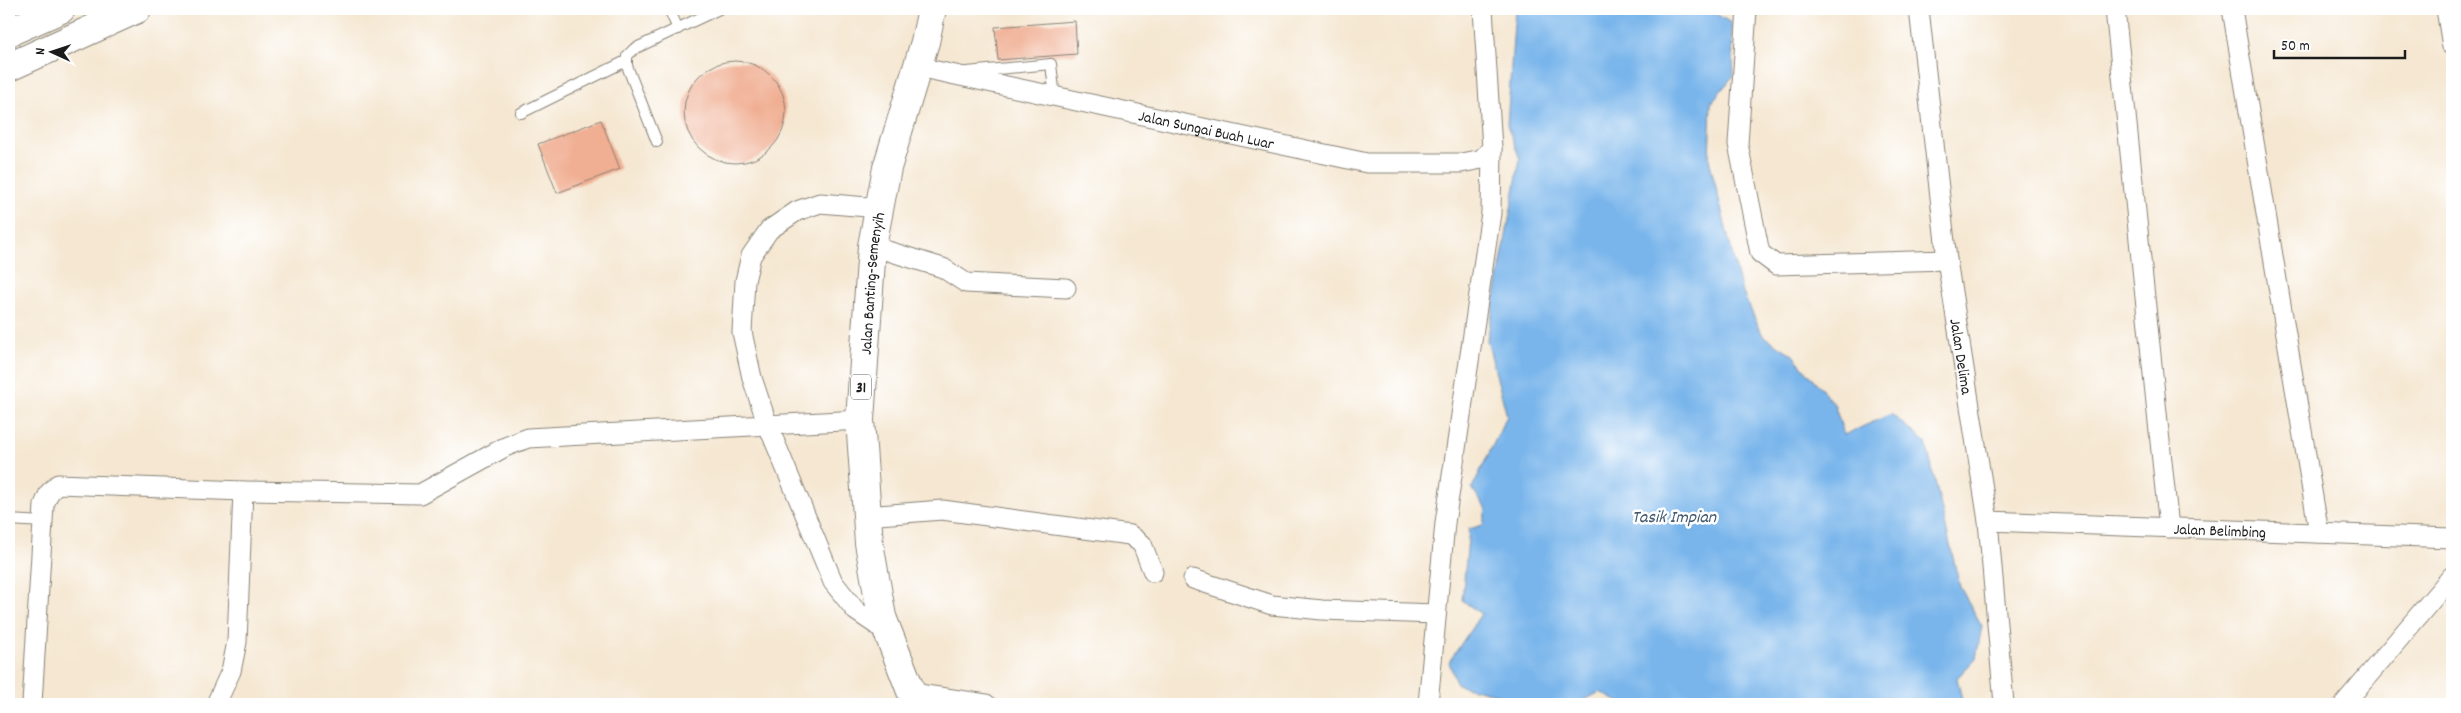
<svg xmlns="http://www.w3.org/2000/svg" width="2461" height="713" font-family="Dekko,sans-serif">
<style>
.water{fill:#79b5eb;stroke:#4a6884}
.building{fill:#f0ae92}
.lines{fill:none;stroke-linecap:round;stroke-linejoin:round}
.lane-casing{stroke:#888276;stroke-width:12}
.street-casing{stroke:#888276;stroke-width:21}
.secondary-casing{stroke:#888276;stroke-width:30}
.primary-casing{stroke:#888276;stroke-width:30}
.lane{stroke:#fff;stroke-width:10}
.street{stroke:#fff;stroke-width:19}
.secondary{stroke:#fff;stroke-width:28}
.primary{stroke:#fff;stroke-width:28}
.labels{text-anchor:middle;stroke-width:5;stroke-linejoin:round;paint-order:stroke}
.shield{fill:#fff;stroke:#606060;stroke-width:1}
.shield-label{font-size:15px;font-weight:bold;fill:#1c1c1c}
.street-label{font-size:16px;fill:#1c1c1c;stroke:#fff}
.water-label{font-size:18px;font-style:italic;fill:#41596f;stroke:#fff}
</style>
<rect width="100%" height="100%" fill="#fff"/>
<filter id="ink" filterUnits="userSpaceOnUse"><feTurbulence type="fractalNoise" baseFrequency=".02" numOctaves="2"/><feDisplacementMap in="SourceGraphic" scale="10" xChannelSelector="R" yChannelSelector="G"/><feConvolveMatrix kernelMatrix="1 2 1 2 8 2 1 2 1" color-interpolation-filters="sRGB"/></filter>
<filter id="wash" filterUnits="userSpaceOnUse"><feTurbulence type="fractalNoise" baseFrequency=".0096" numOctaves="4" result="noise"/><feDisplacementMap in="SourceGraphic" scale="20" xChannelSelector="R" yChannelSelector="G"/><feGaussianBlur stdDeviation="1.12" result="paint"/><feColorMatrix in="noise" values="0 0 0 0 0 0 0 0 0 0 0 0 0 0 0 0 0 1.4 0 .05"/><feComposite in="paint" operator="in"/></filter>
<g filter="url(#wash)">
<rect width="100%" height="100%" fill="#f5e7d1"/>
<path class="water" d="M1515,9h193l23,14 3,52 -23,28 -2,56 32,130 22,47 29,18 42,50 10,31 47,-21 35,29 34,144 22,39 -6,32 -19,20 6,26h-341l-22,-12 -23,12h-75l-2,-9 -43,-10 -8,-23 32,-48 -19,-14 7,-71 14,-4 3,-16 -14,-21 35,-72 -20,-76 33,-181 -13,-34z"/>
<g id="blocks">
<path class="building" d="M1075,21l2,33 -79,6 -3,-33z
M684 112a51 51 0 1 1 102 0a51 51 0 1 1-102 0Z
M601,120l19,49 -63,24 -19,-49z"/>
</g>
</g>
<g filter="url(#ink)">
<use href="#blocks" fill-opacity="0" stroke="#888276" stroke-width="1"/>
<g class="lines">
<defs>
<path id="lane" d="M669,9l9,20
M967,72l84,-8 4,34
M521,113l105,-52
M657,142l-30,-76v-10l7,-7 85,-40
M9,520l34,2"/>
<g id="street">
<path d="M1747,9l-9,135 22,109 16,12 171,-5"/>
<path id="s1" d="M1919,9l28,251 41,261 16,183"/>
<path d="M2115,9l54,519"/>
<path d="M2232,9l87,524"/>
<path d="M2446,9l6,37"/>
<path id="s2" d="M918,67l449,96h94l21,-4 10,-11"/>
<path d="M879,208l-59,-5 -23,8 -28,19 -18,26 -6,25 -3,51 10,46 15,45 66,159 23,29 31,21"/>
<path d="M872,246l71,22 23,15 100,5"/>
<path d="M866,516l76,-6 188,25 12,9 11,28"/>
<path id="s3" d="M1988,521l464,17"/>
<path d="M1193,579l79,26 50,5 114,4"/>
<path d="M912,693l74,11"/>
<path d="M32,704l12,-199 5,-12 9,-9 185,7 177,3 85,-47 23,-9 332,-18"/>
<path d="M216,704l15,-33 6,-29 6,-151"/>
<path d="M1428,704l17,-181 46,-310 1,-65 -9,-139"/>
<path d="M2344,704l108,-128"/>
</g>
<path id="secondary" d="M9,32l52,-23
M9,67l128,-58"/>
<g id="primary">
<path id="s4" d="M916,704l-34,-87 -13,-74 -9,-123 12,-174 15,-78 38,-126 7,-33"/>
</g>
</defs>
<use href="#lane" class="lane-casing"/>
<use href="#street" class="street-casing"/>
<use href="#secondary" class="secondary-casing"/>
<use href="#primary" class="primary-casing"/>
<use href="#lane" class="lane"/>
<use href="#street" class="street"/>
<use href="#secondary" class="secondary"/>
<use href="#primary" class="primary"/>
</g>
</g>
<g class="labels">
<rect class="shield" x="851" y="374.5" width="20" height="25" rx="4"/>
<g class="shield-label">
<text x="861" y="392">31</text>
</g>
<g class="street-label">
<text dy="6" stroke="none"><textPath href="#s2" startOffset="295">Jalan Sungai Buah Luar</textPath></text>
<text dy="6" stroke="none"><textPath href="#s4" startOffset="429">Jalan Banting-Semenyih</textPath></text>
<text dy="6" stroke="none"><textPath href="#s1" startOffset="350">Jalan Delima</textPath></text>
<text dy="6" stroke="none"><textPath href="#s3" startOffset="232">Jalan Belimbing</textPath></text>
</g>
<g class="water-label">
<text x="1674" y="522">Tasik Impian</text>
</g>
</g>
<rect width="2461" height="713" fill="none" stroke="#fff" stroke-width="30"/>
<g transform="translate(52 52) rotate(273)" stroke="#ffffff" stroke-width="4" paint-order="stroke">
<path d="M0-4L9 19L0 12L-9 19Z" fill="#1c1c1c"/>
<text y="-8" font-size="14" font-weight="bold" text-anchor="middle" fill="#1c1c1c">N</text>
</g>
<path d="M2274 50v8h131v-8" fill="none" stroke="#1c1c1c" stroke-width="2.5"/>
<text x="2281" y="50" font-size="15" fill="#1c1c1c" stroke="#ffffff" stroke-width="4" paint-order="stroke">50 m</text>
</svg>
